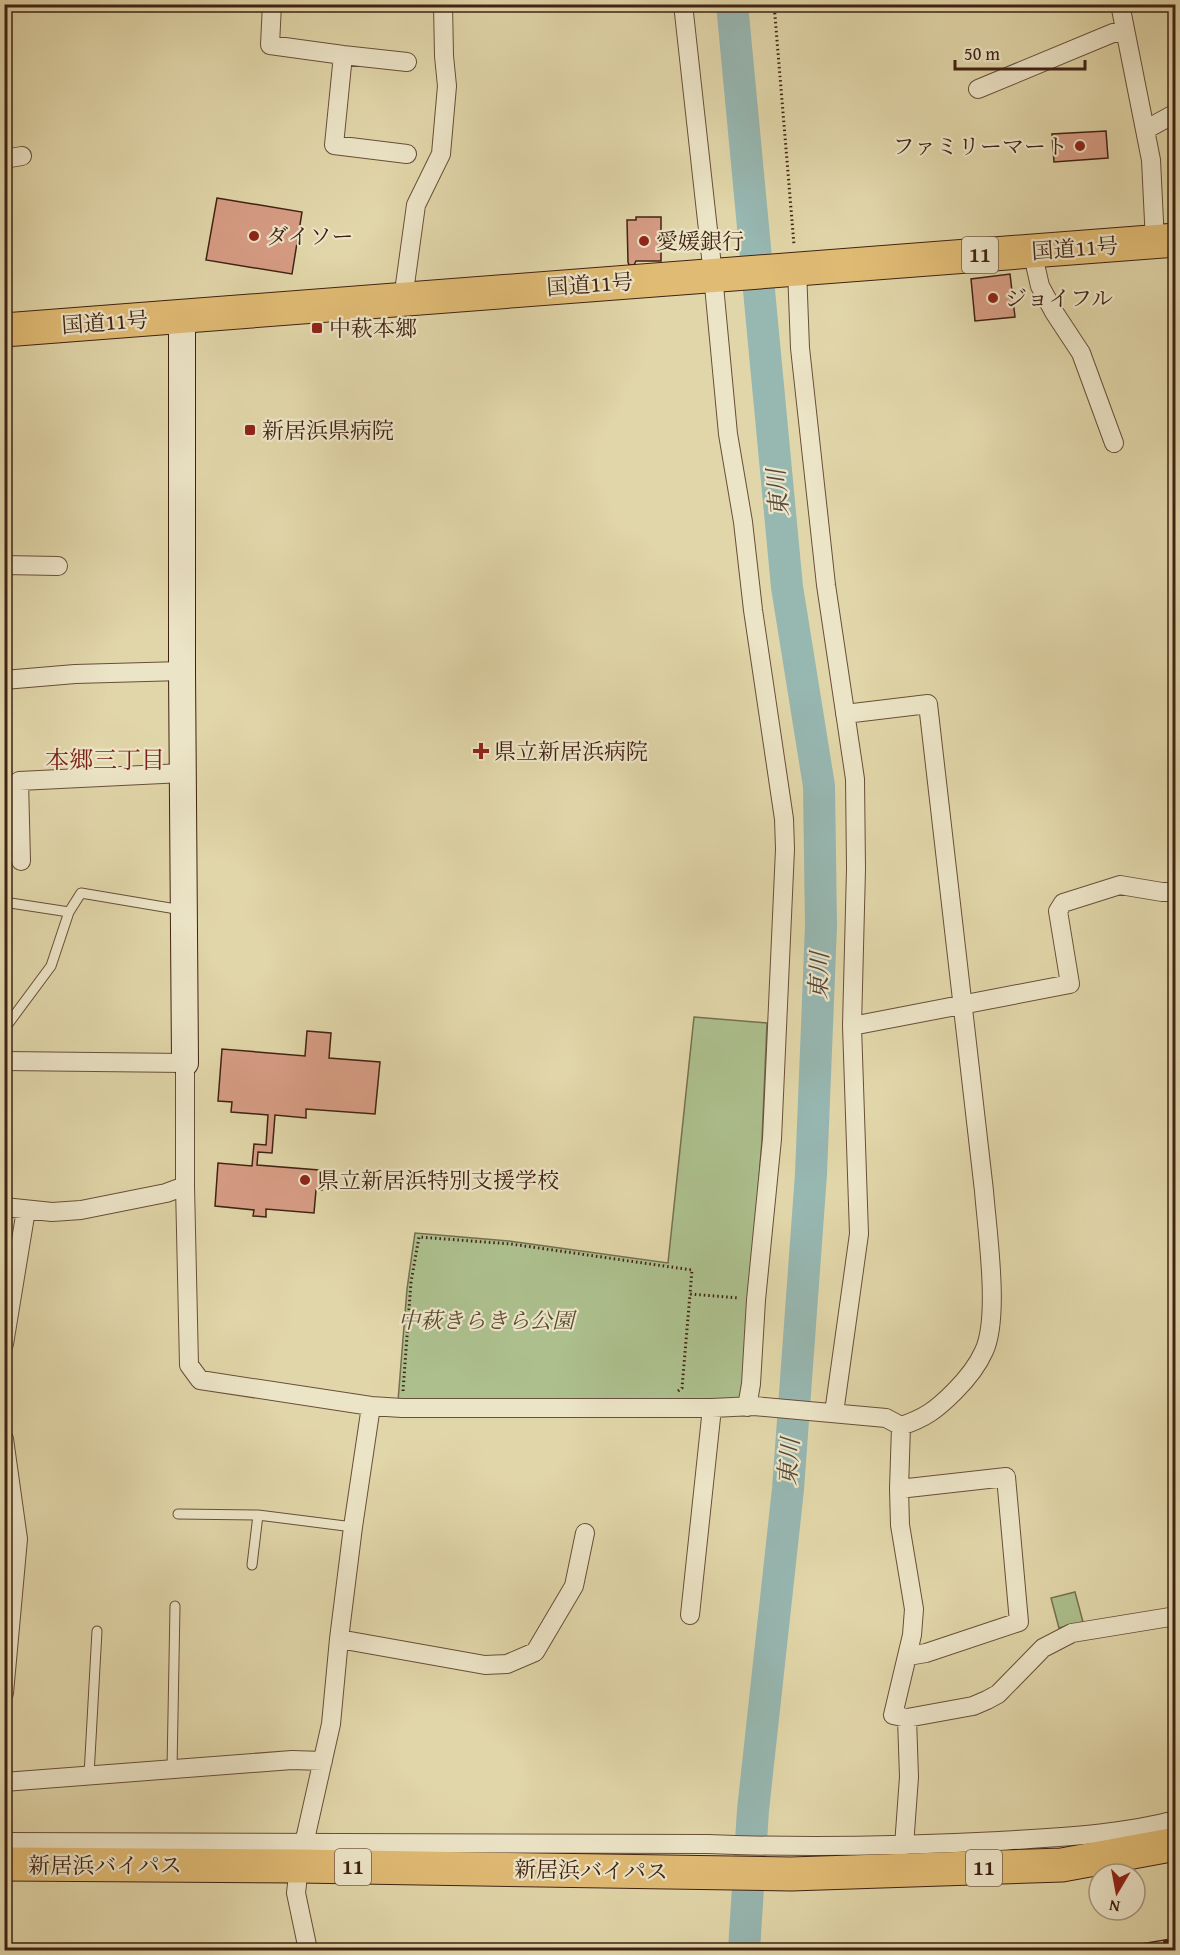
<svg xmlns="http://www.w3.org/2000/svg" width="1180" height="1955" font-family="'Gentium Book Plus','Noto Serif JP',serif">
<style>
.green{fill:#acbf8d;stroke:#767050;stroke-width:1.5}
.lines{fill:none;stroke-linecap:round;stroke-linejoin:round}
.river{stroke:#97b7b1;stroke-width:32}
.building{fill:#d79d85;stroke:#402213;stroke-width:1.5}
.lane-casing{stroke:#684f38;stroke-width:11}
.street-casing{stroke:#684f38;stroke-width:20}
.secondary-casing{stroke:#402213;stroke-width:28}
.highway-casing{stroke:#402213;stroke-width:35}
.path{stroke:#402213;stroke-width:3;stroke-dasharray:1.5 3;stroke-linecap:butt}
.lane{stroke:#ece4c7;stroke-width:9}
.street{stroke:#ece4c7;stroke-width:18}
.secondary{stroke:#ece4c7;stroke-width:26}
.highway{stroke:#e0bb74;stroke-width:33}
.rail-casing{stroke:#402213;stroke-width:7}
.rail{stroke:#ece4c7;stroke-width:4.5;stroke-dasharray:14;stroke-linecap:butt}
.poi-dot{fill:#8f2418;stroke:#ece4c7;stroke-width:2}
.labels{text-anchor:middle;stroke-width:4.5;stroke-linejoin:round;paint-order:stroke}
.shield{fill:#ece4c7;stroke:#745c49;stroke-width:1.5}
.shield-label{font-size:21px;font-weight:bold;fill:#402213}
.poi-label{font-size:22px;fill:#402213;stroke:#ece4c7;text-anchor:start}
.street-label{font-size:22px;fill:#402213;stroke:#ece4c7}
.park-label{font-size:22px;font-style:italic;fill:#5b4932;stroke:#ece4c7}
.water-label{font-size:24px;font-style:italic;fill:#56473a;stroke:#ece4c7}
.neighbourhood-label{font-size:24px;fill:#7a1f14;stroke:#ece4c7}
</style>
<rect width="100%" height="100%" fill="#e1d6a9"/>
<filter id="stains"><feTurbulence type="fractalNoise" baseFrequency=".00333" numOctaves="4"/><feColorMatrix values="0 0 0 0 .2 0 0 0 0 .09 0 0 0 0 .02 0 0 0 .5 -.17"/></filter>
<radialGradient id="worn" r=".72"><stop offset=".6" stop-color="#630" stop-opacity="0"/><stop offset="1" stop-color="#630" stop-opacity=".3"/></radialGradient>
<path class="green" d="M694,1017l73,6 -5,117 -20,257 -4,5 -340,-1 9,-112 8,-56 94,8 159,22z
M1075,1592l8,30 -24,6 -8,-30z"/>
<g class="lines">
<path class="river" d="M732,4l55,583 32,199 2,140 -10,248 -23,315 -35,321 -9,140"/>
</g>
<path class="building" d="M1106,131l2,27 -54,4 -2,-28z
M217,198l85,14 -10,62 -86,-14z
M636,217h25v44h-25l-2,4h-5l-1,-3 -1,-42h9z
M1010,274l5,43 -40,4 -4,-42z
M307,1031l24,2 -2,25 51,4 -5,52 -69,-5v9l-31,-3 -3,38 -14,-1 -1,13 62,5v5l5,1 -2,14h-6l-2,23 -48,-4v8l-13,-1 1,-6 -39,-4 3,-43 34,3 2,-22 12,1 2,-30 -37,-3 1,-10 -14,-1 4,-52 83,7z"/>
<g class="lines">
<defs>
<path id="lane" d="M4,902l65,10 12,-19 101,17
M4,1034l4,-10 43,-58 18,-54
M178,1514l80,1
M252,1565l6,-50 95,12
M172,1769l3,-163
M89,1775l8,-144"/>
<path id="street" d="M272,4l-2,41 73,10 64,7
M683,4l30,271 15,159 15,88 10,88 31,209 1,30 -13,290 -16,161 -5,84 -4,23
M1120,4l31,156 4,82
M343,55l-9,90 73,9
M978,89l135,-56 12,-1
M1145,130l31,-17
M4,159l18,-3
M1032,251l8,35 14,26 27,41 33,90
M797,269l3,79 26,237 29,194 1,90 -4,157 7,208 -25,179
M403,299l13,-94 25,-51 6,-68 -3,-30 -1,-52
M4,565l54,1
M4,680l71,-6 107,-3
M845,714l83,-10 56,487c3,39 16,126 0,160 -7,16 -18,29 -30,41 -18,18 -29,26 -53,34
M21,861l-2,-80 164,-8
M852,1026l218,-42 -12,-73 5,-8 57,-18 42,7h14
M4,1061l181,2v123l4,179 11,15 171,26 31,2h310l42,-2 132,12 15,8 -2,63 1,36 14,84 -2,26 -19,80 14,3 66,-12 14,-6 11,-6 45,-46 29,-15 104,-17
M4,1207l48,5 29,-2 85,-17 19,-7
M4,1344l22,-134
M4,1439l14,100 -14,154
M899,1489l107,-12 13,145 -93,31 -18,3
M690,1615l22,-207
M339,1639l146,26 22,-1 28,-12 39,-66 11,-53
M4,1782l288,-22 31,1
M4,1842l704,2c97,4 194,2 291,-3 59,-4 120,-6 177,-21
M904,1846l5,-69 -2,-59
M308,1950l-12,-57 3,-27 32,-142 8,-85 14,-112 18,-121"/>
<path id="secondary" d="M182,316v355l3,392"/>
<path id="highway" d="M4,330l1172,-90
M4,1864l295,2 492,8 271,-9 114,-21"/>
</defs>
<use href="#lane" class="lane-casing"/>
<use href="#street" class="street-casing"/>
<use href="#secondary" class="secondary-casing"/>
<use href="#highway" class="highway-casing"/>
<path class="path" d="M774,4l20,241
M403,1391l8,-109 8,-45 92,7 181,26 -2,24 49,4
M678,1391l4,-3 8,-94"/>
<use href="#lane" class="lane"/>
<use href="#street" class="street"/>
<use href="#secondary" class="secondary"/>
<use href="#highway" class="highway"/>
<defs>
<path id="rail" d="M4,1949l145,1
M1122,1950l54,-9"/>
</defs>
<use href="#rail" class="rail-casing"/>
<use href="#rail" class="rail"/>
</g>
<g class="poi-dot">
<circle cx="1080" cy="146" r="6"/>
<circle cx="254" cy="236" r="6"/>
<circle cx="644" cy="241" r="6"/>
<circle cx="993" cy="298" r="6"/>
<rect x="311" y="322" width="12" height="12" rx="3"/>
<rect x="244" y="424" width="12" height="12" rx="3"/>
<path d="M478 742h6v6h6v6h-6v6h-6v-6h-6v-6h6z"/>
<circle cx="305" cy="1180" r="6"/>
</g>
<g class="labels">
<g class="shield">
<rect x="962" y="237" width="36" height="36" rx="4.5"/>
<rect x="335" y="1849" width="36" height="36" rx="4.5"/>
<rect x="966" y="1850" width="36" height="36" rx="4.5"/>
</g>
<g class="shield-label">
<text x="980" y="262">11</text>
<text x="353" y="1874">11</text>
<text x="984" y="1875">11</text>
</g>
<g class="poi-label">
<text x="1068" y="154" text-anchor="end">ファミリーマート</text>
<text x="266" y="244">ダイソー</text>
<text x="656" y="249">愛媛銀行</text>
<text x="1005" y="306">ジョイフル</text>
<text x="329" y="336">中萩本郷</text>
<text x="262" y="438">新居浜県病院</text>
<text x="494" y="759">県立新居浜病院</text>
<text x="317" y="1188">県立新居浜特別支援学校</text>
</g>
<g class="street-label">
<text transform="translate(1075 248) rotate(-4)" y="8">国道11号</text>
<text transform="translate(590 284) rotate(-4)" y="8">国道11号</text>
<text transform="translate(105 322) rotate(-4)" y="8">国道11号</text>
<text x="105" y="1873">新居浜バイパス</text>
<text transform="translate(591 1870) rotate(1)" y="8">新居浜バイパス</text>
</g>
<g class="park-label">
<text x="486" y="1328">中萩きらきら公園</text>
</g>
<g class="water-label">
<text transform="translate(778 493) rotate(-95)" y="8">東川</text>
<text transform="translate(819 976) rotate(-88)" y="8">東川</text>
<text transform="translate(789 1462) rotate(-86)" y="8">東川</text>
</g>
<g class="neighbourhood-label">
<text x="105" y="768">本郷三丁目</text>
</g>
</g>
<rect width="1180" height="1955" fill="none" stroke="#e1d6a9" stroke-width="24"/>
<rect x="6" y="6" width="1168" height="1943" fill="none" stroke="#402213" stroke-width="3"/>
<rect x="12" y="12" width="1156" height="1931" fill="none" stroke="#402213" stroke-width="1.5"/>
<g transform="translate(1117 1892) rotate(190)"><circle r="28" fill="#ece4c7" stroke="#a7967f" stroke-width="1.5"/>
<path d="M0-4.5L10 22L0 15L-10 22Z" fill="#8f2418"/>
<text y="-9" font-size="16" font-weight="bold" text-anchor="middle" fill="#402213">N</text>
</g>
<path d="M955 60v9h130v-9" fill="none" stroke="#402213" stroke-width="3"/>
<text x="964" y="60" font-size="18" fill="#402213" stroke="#ece4c7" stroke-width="4.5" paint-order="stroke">50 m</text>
<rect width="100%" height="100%" filter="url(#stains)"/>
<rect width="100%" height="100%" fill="url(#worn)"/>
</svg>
